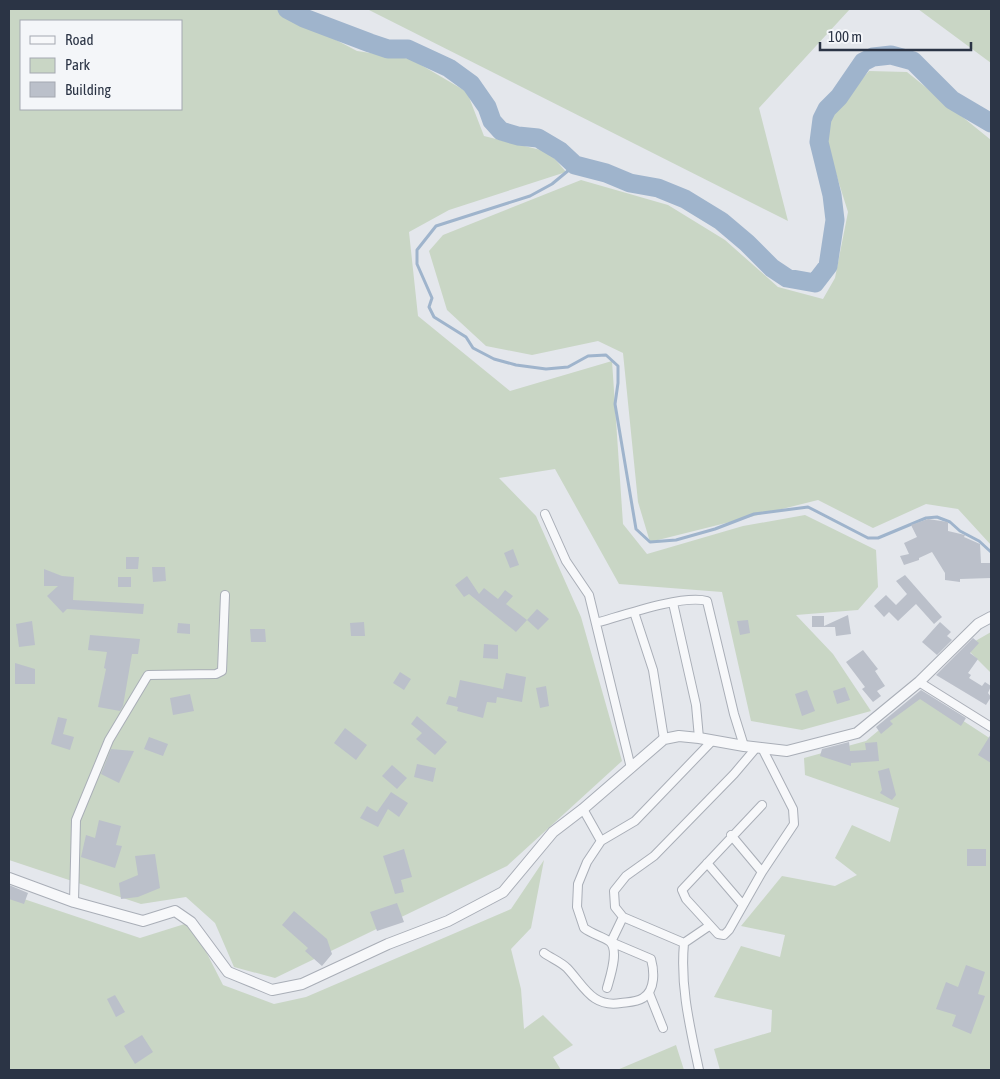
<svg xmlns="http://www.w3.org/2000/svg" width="1000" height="1079" font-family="'Asap Condensed',sans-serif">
	<rect width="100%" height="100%" fill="#e4e7ec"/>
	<!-- green -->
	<path fill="#c9d6c5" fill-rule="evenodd" d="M9,9H277L357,51L411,59L467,92L484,136L549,152L566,172L449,210L409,232L418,316L510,391L612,361L623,524L647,554L743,526L805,515L876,550L878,587L858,610L796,615L833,654L871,711L802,730L751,721L722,592L619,584L555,469L499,478L536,516L581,617L622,761L507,866L275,978L234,967L215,923L186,897L141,904L9,860ZM21,21H181V109H21Z
		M367,9H850L759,108L788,221Z
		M918,9H991V63Z
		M869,71L907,72L991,140V545L958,509L926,504L873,528L818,500L650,542L638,502L623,353L598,341L532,355L486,346L447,310L429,251L443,235L581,180L668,205L725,240L778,287L823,299L835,278L848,212L821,126Z
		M991,632V677L990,672L965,647Z
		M922,694L991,739V1070H720L714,1049L771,1032L772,1010L714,997L741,946L780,957L785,935L741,926L782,876L835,886L857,875L835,858L852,825L890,842L899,808L805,775L804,758L866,741Z
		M544,860L531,928L511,949L521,989L524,1029L543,1015L573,1045L553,1057L561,1070H9V894L140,938L191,922L223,985L274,1004L306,997L511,909Z
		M676,1045L684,1070H617Z"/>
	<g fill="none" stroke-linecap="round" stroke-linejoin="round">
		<!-- stream -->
		<path stroke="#9fb4cc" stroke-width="3" d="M575,165L552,184L530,196L436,226L417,250V264L432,298L429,307L434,317L466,337L473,348L494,359L516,365L546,369L568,367L588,356L606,355L618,366V383L615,404L636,529L650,542L676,540L715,529L754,514L808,507L868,538H878L926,518L937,517L950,522L960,531L979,541L991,552"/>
		<!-- river -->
		<path stroke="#9fb4cc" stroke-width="19" d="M287,9L304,18L370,43L388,49H408L449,68L471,84L487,107L492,121L501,131L518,136L538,138L560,151L575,165L606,173L630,183L658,188L685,199L721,221L747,243L772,268L787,278L815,283L828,266L835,220L832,195L819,142L822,119L827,109L839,97L863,62L873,57L891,55L913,61L952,100L991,123"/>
	</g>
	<!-- building -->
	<path fill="#bbc0ca" d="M928,519L948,522V531L965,535L964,537L980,544L981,563H991V578L960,579V582L945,580V573L932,552L919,558V560L904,565L900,556L909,554L904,543L917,537L911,525Z
		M513,549L519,565L510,568L504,553Z
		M126,557H139L138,569H126Z
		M152,567H165L166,581L153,582Z
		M44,569L62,576L74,577L73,600L144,604L143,614L67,609L63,613L47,596L58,586H44Z
		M905,575L942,617L934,624L916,604L898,621L889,612L884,617L874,606L886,595L896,605L907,594L896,581Z
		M467,576L479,594L484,588L498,599L505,590L513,596L506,604L527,620L516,632L469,594L464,597L455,585Z
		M118,577H131V587H118Z
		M537,609L549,619L538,630L527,620Z
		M848,615L851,634L836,636L835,627H812V616H824V626Z
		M748,620L750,633L740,635L737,621Z
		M32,621L35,645L19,647L16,624Z
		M364,622L365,636H351L350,623Z
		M940,622L951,632L947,636L952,640L937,655L922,642Z
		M178,623L190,624V634L177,633Z
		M250,629H265L266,642H251Z
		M90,635L140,639L138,654H132L123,706L120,711L98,707L106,669L104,668L107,652L88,650Z
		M973,638L979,643L970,653L978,659L968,673L971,675L969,678L982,686L985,682L991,686L988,693L991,697L986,705L936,675Z
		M484,644L498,645V659L483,658Z
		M863,650L878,669L875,671L885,686L877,691L881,696L873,702L862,689L865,687L846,662Z
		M15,663L35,669V684H15Z
		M400,672L411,679L404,690L393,683Z
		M506,673L526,677L522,702L497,697L496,703L487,702L483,718L457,711L458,707L446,704L449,696L456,698L460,680L503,689Z
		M546,686L549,706L540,708L536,688Z
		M845,687L850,700L837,704L833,691Z
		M807,690L815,711L802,716L795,694Z
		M921,690L966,718L961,726L920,699L890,721L893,724L881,734L876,727Z
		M190,694L194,711L173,715L170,698Z
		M417,716L447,742L435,755L416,739L422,733L411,724Z
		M58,717L67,719L63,734L74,737L70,750L51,744Z
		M345,728L367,745L356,760L334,743Z
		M991,734V763L978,755Z
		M149,737L168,744L163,756L144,749Z
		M849,742L850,751L866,750L865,743L877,742L879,761L851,763V766L820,756L822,749Z
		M111,749L134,751L119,783L101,774Z
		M417,764L436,768L433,782L414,777Z
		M392,765L407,778L397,789L382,776Z
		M889,768L896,795L892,800L880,793L882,790L878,771Z
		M391,792L408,803L399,817L388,809L378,827L360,818L367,806L377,812Z
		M99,820L121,826L116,845L122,846L115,868L81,857L86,835L95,838Z
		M404,849L412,877L401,880L404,892L395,894L383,856Z
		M967,849H986V866H967Z
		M155,854L160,888L138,897L121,899L119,883L138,875L135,856Z
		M9,885L28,893L24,904L9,899Z
		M397,903L404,922L377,931L370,912Z
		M294,911L327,939L332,954L322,966L305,951L308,948L282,925Z
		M966,965L985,972L978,994L985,996L971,1034L952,1026L956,1015L936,1009L946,982L958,987Z
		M115,995L125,1012L116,1017L107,999Z
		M142,1035L153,1052L135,1064L124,1046Z"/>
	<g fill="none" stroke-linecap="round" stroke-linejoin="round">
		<defs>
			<path id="minor" d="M545,514L566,561L589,595L631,768
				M673,603L696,705L699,738
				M634,612L653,670L664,739
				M596,623C621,616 683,594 707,601L734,714L744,746
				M919,682L991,727
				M762,805L682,890L686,899L718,934L724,935L729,930L762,872L794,824L793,809L762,748
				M583,809L601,841
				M731,835L762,872
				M707,863L743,905
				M74,902L76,820L109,740L148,675L216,674L222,671L225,595
				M684,943L709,926
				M544,953C551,958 561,962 567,968C584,986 592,1008 621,1003C629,1002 637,1002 643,998C656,990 654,970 651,959L611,942L623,917
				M607,988C610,977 620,949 609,941C601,936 592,934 584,928L577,907L578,884L587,862L601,841L635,821L712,741
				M649,993L663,1028
				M699,1070C690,1027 680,987 684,943L623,917L615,907L614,891L626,876L654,856L734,774L756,748"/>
			<path id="tertiary" d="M9,878L74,902L143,921L175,911L191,922L228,972L272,990L302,984L388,944L448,921L503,892L553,832L583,809L664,739L679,736L699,738L744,746L787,751L857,733L919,682L978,624L991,617"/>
		</defs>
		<!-- minor casing -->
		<use href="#minor" stroke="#a9aeb7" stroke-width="10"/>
		<!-- tertiary casing -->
		<use href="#tertiary" stroke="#a9aeb7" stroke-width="12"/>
		<!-- minor -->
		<use href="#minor" stroke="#f7f8fa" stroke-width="8"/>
		<!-- tertiary -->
		<use href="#tertiary" stroke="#f7f8fa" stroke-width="10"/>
	</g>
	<!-- border -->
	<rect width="1000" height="1079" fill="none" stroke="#2b3445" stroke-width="20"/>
	<!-- legend -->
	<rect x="20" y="20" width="162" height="90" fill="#f4f6f9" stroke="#a4a8b1"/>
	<rect x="30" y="36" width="25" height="8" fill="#f7f8fa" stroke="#a4a8b1"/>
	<text x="65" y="45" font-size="15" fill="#2b3445">Road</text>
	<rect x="30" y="58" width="25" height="15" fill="#c9d6c5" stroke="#a4a8b1"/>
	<text x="65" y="70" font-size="15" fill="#2b3445">Park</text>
	<rect x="30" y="82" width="25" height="15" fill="#bbc0ca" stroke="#a4a8b1"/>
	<text x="65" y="95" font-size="15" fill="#2b3445">Building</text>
	<!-- scale -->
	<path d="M820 42v8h151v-8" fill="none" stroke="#2b3445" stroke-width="2.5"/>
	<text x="828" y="42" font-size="15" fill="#2b3445" stroke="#f4f6f9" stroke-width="4" paint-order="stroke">100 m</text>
</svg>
